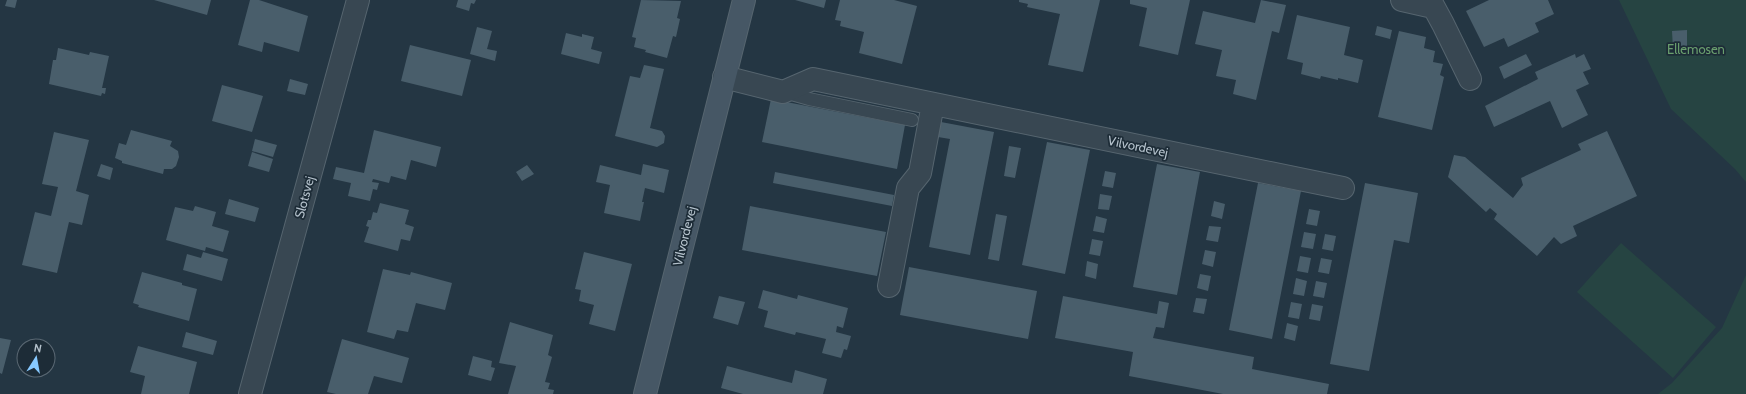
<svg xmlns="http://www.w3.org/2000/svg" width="1746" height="394" font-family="Cabin,sans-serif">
	<rect width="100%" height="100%" fill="#243643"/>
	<!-- green -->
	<path fill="#264442" d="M1619,0H1746V182L1735,169L1671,109Z
		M1621,243L1716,327L1673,378L1577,292Z
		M1746,275V394H1658L1672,383L1722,328Z"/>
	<!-- building -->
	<path fill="#495e6b" d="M7,0H17L15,8L5,6Z
		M154,0H211L207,15Z
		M250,0H259L308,16L299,52L264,42L262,52L238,45Z
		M458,0H476L474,4L471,3L469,11L456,7Z
		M641,0L681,1L677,18L680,19L676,37L673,36L667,58L645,52L646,50L634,47L636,38L632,37Z
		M795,0H826L824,8Z
		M840,0H894L917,6L902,64L859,53L864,32L840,26L841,21L835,20Z
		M1019,0H1100L1083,72L1048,65L1060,14L1027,7L1028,4L1019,2Z
		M1130,0H1190L1178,55L1139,46L1147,8L1130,4Z
		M1261,0L1286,5L1279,33L1272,31L1256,100L1233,94L1236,80L1216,76L1222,50L1195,44L1203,11L1255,23Z
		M1489,0H1548L1554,14L1535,23L1539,32L1508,47L1504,38L1484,47L1466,11Z
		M1297,15L1350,27L1344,55L1363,60L1358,83L1338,78V80L1321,76L1320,79L1301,74L1303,63L1287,59Z
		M1377,26L1392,30L1390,39L1375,35Z
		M477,27L492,31L487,49L497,51L495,61L470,54Z
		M1687,30V48L1673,49L1672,31Z
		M1399,31L1426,37L1424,48L1435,51L1433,62L1443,64L1440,75L1444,77L1432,130L1378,117Z
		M566,33L582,37V34L594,37L591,49L602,52L599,64L561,54Z
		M410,45L471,60L462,96L401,81Z
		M58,48L89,55L90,52L109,56L102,88H106L105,94L102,93L101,96L49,84L53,60H56Z
		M1526,54L1532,65L1504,79L1499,67Z
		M1575,54L1576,58L1584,54L1591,69L1583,72L1589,84L1576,90L1588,115L1562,128L1550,101L1494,127L1485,106L1538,79L1535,72Z
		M644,65L664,69L650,128L662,131L665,136L664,143L657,147L615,136L630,76L640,78Z
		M290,79L308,84L305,95L287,91Z
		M222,85L263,96L252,132L212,121Z
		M771,99L905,125L897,169L762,142Z
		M941,122L994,132L970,255L929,247L950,139L938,137Z
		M131,130L172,141L170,146L178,151L179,157L176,166L172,169H164L163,174L122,163V161L115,158L119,143L126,145Z
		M374,130L441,147L436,167L411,160L406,180L391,176L389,183L373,179L372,182L379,183L377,190L373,189L370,201L348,196L351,183L333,179L336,167L364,173Z
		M1607,131L1637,196L1573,226L1577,236L1561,244L1554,237L1537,256L1494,219L1497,214L1490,208L1486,212L1448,177L1454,155L1465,157L1513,198L1523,185L1521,178L1581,150L1578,144Z
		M54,132L89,140L76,191L89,195L82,225L69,222L57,273L22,265L35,212L51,216L58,187L42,184Z
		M255,139L277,145L273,157L252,151Z
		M1047,142L1090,150L1065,274L1022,265Z
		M1009,146L1021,148L1015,178L1004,176Z
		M252,152L273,159L269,172L248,166Z
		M101,164L113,168L110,180L97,176Z
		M643,164L669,170L664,193L645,188L642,202H644L640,221L604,213L610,185L596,182L600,165L641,175Z
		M1157,164L1200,172L1177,295L1133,287Z
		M527,165L534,174L522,181L516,172Z
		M1105,171L1116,173L1113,188L1102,186Z
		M775,172L894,195L892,206L773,183Z
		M1258,183L1301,191L1272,339L1229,330Z
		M1365,183L1418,193L1409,243L1394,240L1369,371L1330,364Z
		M1100,194L1112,196L1109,210L1098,209Z
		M229,199L259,208L255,222L225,214Z
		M1214,201L1225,204L1222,219L1211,216Z
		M380,203L409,210L405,224L414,227L410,241L401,239L398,251L364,242L369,227L366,226L368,220H371L373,212L377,213Z
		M195,206L216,212L212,226L229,231L223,252L206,247L205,251L166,240L175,207L193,211Z
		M750,206L886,232L877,276L742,250Z
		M1309,209L1320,211L1317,226L1306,224Z
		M996,214L1007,216L999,261L988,259Z
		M1096,216L1107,219L1104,233L1093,231Z
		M1209,226L1221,227L1218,242L1206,240Z
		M1304,232L1316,234L1313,249L1301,247Z
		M1325,234L1336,236L1333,251L1322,249Z
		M1092,239L1103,241L1100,256L1089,254Z
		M1205,250L1216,252L1213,267L1202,264Z
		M203,252L228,259L222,281L183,270L187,254L201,258Z
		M584,252L632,264L615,331L589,324L594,305L579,301L581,290L575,289Z
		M1300,256L1311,258L1308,273L1297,271Z
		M1321,258L1332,260L1329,274L1318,272Z
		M1087,261L1098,264L1096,279L1085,276Z
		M909,267L1037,291L1028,339L900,315Z
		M383,269L410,275L411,272L452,283L445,310L416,303L408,332L397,330L394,339L367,332Z
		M142,272L182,283V285L197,289L189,321L138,307L139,305L133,303Z
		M1200,274L1211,276L1208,291L1197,288Z
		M1296,278L1307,281L1304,296L1293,294Z
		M1316,281L1327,283L1324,298L1313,296Z
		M763,290L797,299L798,295L848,308L843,328L837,326L836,332L851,336L847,350L844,349L841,358L822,353L826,339L796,332L795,335L764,327L768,311L758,308Z
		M719,296L745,302L738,325L713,318Z
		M1063,296L1157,314L1159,301L1169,303L1164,328L1156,327L1153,338L1254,357L1252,369L1329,384L1327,394H1223L1129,376L1133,352L1055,338Z
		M1196,298L1207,299L1204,314L1193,312Z
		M1291,302L1302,304L1299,319L1288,317Z
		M1312,304L1323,306L1320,321L1309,319Z
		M510,322L553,335L548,355L552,357L545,382L550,383L548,389L554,390L553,394H508L516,366L499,363Z
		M1287,323L1298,326L1295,341L1284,338Z
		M186,332L217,341L213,355L182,347Z
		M0,338L11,340L2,374L0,373Z
		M342,339L409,358L402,383L374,376L368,394H336L327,392Z
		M138,346L197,362L189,394H141L145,376L130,372Z
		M473,356L492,361L491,367L495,368L491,381L468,375Z
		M727,366L792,383L795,370L827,379L823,394H743L721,388Z"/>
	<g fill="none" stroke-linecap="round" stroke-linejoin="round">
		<defs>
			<path id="lane" d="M784,92L809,99L912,120"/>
			<path id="street" d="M1402,0L1433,7
				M1430,0L1443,24L1470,79
				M724,77L783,92L813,79L1343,188
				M889,286L908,188L920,173L933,104
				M250,394L358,0"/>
			<path id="secondary" d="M645,394L744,0"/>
		</defs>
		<!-- lane casing -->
		<use href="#lane" stroke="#56656f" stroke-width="14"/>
		<!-- street casing -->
		<use href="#street" stroke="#56656f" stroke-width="24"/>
		<!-- secondary casing -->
		<use href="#secondary" stroke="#56656f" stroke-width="24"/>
		<!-- lane -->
		<use href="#lane" stroke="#384752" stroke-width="12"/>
		<!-- street -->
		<use href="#street" stroke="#384752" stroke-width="22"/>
		<!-- secondary -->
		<use href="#secondary" stroke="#465765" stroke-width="22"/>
	</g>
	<g text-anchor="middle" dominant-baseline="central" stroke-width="3.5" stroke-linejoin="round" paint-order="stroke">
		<!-- park labels -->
		<g font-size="13" fill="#6a9f6e" stroke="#1d2c37">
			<text x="1696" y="49">Ellemosen</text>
		</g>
		<!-- street labels -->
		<g font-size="13" fill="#b5c2cc" stroke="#1d2c37">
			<text transform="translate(1138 146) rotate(12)">Vilvordevej</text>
			<text transform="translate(304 197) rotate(-75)">Slotsvej</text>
			<text transform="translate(684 236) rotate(-76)">Vilvordevej</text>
		</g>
	</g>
	<!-- north arrow -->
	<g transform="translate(36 358) rotate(11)"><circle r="19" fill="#1d2c37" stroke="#5a6873"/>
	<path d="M0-3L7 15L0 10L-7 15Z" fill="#87c9ff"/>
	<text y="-6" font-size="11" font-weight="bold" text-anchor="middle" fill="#b5c2cc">N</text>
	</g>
</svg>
